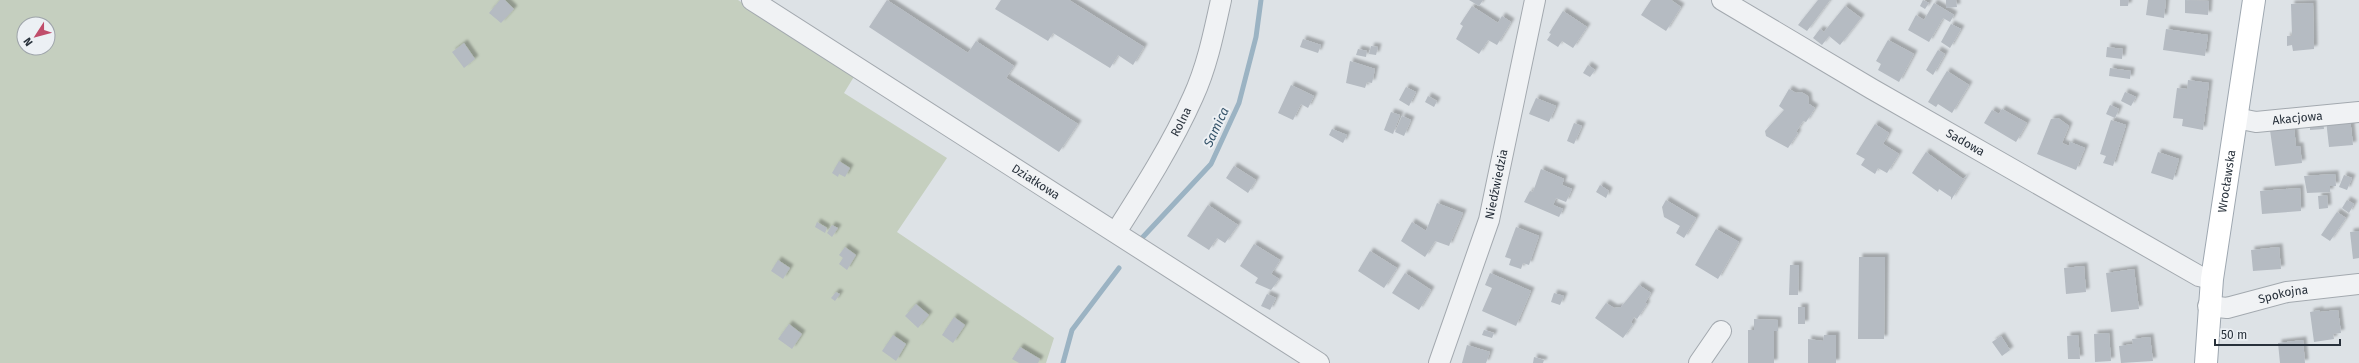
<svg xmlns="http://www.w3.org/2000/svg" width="2359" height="363" font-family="'Fira Sans',sans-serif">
	<defs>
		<filter id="shadow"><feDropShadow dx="3.5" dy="-3.5" stdDeviation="1" flood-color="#0004"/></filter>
	</defs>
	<rect width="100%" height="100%" fill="#dde2e6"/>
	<!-- green -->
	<path fill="#c5cfbf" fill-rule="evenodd" d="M0,0H738L855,75L844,93L947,158L897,232L1054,338L1046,363H0ZM24,24H48V48H24Z"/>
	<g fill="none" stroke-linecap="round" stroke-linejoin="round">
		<!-- stream -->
		<path stroke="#9bb3c3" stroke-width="5" d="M1142,238L1211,164L1239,103L1256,37L1261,0
			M1063,363L1072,330L1119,268"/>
	</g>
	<!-- building -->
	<path fill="#b5bbc2" filter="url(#shadow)" d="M500,0H505L514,9L501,23L489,13Z
		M887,0L968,53L976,41L1014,66L1006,78L1078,124L1059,152L869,27Z
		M1001,0H1069L1144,47L1133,65L1118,55L1110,68L1053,33L1048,41L995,9Z
		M1469,0H1483L1479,6Z
		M1651,0H1671L1681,7L1666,31L1641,15Z
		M1818,0H1830L1807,31L1798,25Z
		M1923,0L1929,3L1925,9L1920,6Z
		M1946,0H1956L1957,7L1946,8Z
		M2120,0H2129L2128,6H2120Z
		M2148,0H2166L2164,18L2146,15Z
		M2185,0L2209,1L2208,15L2185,13Z
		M1934,3L1954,15L1950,22L1943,18L1929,42L1908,30L1916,15L1924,20Z
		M2313,3L2314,49L2293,51L2292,45L2287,46V36H2292L2291,4Z
		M1472,6L1498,23L1502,16L1511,22L1497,45L1488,40L1479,54L1456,39L1463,26L1460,24Z
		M1845,6L1861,18L1840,45L1829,36L1822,45L1813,38L1820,29L1824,32Z
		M1563,11L1587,27L1573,48L1562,41L1558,47L1547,40L1551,34L1549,33Z
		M1951,24L1961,29L1950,48L1941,42Z
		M2166,29L2208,35L2205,56L2163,50Z
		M1303,39L1321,45L1318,53L1300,47Z
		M1888,40L1914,54L1899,82L1878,70L1881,64L1876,61Z
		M464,43L475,59L464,68L452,52Z
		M1371,46L1378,47L1376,55L1369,54Z
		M2107,47L2123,49L2122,59L2106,57Z
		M1358,49L1367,51L1366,57L1356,55Z
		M1938,50L1945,54L1933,75L1926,70Z
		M1350,61L1375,69L1372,83L1367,82L1365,88L1346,83Z
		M1588,65L1595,70L1590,77L1583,73Z
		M2110,68L2131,71L2130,79L2109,76Z
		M1947,71L1969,85L1952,113L1938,104L1936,107L1928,102Z
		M2188,80L2209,83L2203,130L2182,126L2183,119L2173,118L2177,88L2187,89Z
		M1291,85L1314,96L1308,108L1301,104L1293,120L1278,113Z
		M1406,87L1416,92L1409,106L1399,100Z
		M1789,89L1796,93L1801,92L1808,96L1809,104L1815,108L1806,122L1803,121L1796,132L1798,133L1788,148L1766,136L1765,131L1784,110L1779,106Z
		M2125,92L2136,97L2131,106L2121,101Z
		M1428,96L1437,101L1434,107L1425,102Z
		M1536,98L1556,106L1549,122L1529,114Z
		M2110,105L2119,109L2115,118L2106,114Z
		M2002,109L2027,123L2016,142L1984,123L1992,110L1999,114Z
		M1391,112L1400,115L1393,134L1384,130Z
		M1402,116L1411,120L1404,136L1395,132Z
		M2058,118L2069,126L2062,143L2069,146L2070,142L2085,148L2076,170L2037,154L2051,119Z
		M2350,118L2353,145L2329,147L2326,120Z
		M2111,120L2126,125L2113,166L2103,163L2106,156L2100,154Z
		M2323,120L2324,129L2310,130V121Z
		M1574,123L1582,126L1574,144L1567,141Z
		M1875,124L1889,133L1883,144L1899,154L1887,173L1878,168L1875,174L1861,165L1865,159L1856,154Z
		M2294,128L2296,146H2300L2302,163L2275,166L2270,130Z
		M1332,129L1347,135L1343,143L1329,135Z
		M1926,152L1963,179L1967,175L1951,200V197L1939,189L1938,192L1912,173Z
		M2158,152L2179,159L2173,180L2151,173Z
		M839,161L850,168L845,177L839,174L838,177L832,173Z
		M1234,166L1256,180L1248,193L1226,178Z
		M1541,169L1564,179L1562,185L1572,189L1566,202L1556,198L1553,205L1563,209L1559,217L1524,202L1530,191L1533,192Z
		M2335,174L2336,186H2330V192L2307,193L2304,176Z
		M2344,175L2352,178L2347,190L2339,187Z
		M1600,185L1609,191L1606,198L1596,192Z
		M2300,188L2301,211L2262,214L2260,191Z
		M2327,195L2328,208L2319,209L2318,196Z
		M1666,200L1696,218L1684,238L1676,233L1680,226L1664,217L1662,207Z
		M2347,200L2354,204L2349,213L2342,208Z
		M1437,203L1463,213L1449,246L1435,241L1425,257L1401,241L1412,222L1426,231Z
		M1208,205L1238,225L1225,243L1217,238L1209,250L1187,236Z
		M2337,212L2346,218L2330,241L2321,235Z
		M817,222L827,228L825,233L815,227Z
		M832,225L838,228L832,237L827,233Z
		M1516,227L1539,236L1529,265L1523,263L1521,269L1509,265L1511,259L1505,257Z
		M1716,229L1739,242L1718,279L1695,265Z
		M2359,231V258L2353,259L2350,232Z
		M1254,244L1280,260L1271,274L1279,279L1271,290L1255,283L1258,278L1240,266Z
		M845,247L856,255L847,270L839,264L843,258L839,255Z
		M2279,247L2281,269L2253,271L2251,250Z
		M1370,251L1397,268L1384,288L1358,271Z
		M1859,257H1885L1884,339H1858Z
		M778,260L790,268L783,279L771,271Z
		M1790,265H1799L1798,295H1789Z
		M2084,266L2086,292L2066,294L2064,268Z
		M2134,269L2139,309L2111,312L2106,273Z
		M1405,273L1431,290L1419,310L1392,293Z
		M1490,273L1531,291L1516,326L1482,311L1492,288L1485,285Z
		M1639,285L1651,293L1645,303L1647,304L1637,319L1634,317L1631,322L1633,324L1623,338L1595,318L1606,303L1614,308L1621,307Z
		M836,292L840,294L835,301L831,298Z
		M1554,293L1564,296L1560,305L1551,302Z
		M1267,294L1276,298L1270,310L1261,306Z
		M916,304L929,315L918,328L905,316Z
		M1798,307H1805V324H1798Z
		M2320,310V312L2338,310L2341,333L2333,334L2334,339L2314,342L2310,312Z
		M954,317L965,325L953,343L942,335Z
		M1754,319L1778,320V331H1774V363H1748V330H1754Z
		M789,324L802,334L792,349L778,339Z
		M1484,330L1494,333L1492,338L1482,335Z
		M2109,333L2111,361L2095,362L2094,334Z
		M893,335L906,344L896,361L882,351Z
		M1824,335H1836V363H1808V339L1823,341Z
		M2078,335L2080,359H2068L2067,336Z
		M2001,336L2010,350L2002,356L1992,342Z
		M2150,337L2153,361L2121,363L2119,346L2133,344L2132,339Z
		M2303,340L2305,363H2280L2278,343Z
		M1467,345L1490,352L1486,363H1462Z
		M1020,347L1040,359L1038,363H1019L1012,359Z
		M1534,357L1544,360L1543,363H1533Z"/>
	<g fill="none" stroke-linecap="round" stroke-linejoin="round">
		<defs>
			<g id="minor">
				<path id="s1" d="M752,0L1319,363"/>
				<path id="s2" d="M1722,0L1872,89L2199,276L2212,279"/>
				<path id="s3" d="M2236,118L2256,122L2359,112"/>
				<path id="s4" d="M1116,232C1144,188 1172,144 1193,97C1207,67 1214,32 1221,0"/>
				<path id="s5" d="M2208,306L2227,308L2287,292L2359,284"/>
				<path id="s6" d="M1439,363L1489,220L1535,0"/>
				<path d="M1699,363L1721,331"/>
			</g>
			<g id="major">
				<path id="s7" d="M2206,363L2212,279L2254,0"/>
			</g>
		</defs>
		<!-- minor casing -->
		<use href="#minor" stroke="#a3a9af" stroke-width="22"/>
		<!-- major casing -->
		<use href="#major" stroke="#9ea7b0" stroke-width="24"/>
		<!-- minor -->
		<use href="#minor" stroke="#f0f2f4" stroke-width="20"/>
		<!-- major -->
		<use href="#major" stroke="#fff" stroke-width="22"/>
	</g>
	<g text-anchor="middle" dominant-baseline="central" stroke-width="4" stroke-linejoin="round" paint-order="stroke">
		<!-- street labels -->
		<g font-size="12" fill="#28313b" stroke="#ecf0f4">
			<text stroke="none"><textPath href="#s3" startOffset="62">Akacjowa</textPath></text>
			<text stroke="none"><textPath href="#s4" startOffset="128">Rolna</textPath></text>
			<text stroke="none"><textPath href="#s2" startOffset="282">Sadowa</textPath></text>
			<text stroke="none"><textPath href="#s1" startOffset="337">Działkowa</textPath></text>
			<text stroke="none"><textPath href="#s7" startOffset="183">Wrocławska</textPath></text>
			<text stroke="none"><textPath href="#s6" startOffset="188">Niedźwiedzia</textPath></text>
			<text stroke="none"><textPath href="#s5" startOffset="77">Spokojna</textPath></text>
		</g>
		<!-- water labels -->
		<g font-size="13" font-style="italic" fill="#36546a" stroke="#ecf0f4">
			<text transform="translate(1216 127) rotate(-65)">Samica</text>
		</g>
	</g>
	<!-- north arrow -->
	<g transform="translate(36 36) rotate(234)"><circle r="19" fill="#ecf0f4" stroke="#9ea4aa"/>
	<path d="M0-3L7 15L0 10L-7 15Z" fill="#c04d6b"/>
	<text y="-6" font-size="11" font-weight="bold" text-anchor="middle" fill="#28313b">N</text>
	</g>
	<!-- scale -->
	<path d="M2215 339v6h125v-6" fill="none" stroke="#28313b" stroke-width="2"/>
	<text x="2221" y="339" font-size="12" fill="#28313b" stroke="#ecf0f4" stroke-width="3" paint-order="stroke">50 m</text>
</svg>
